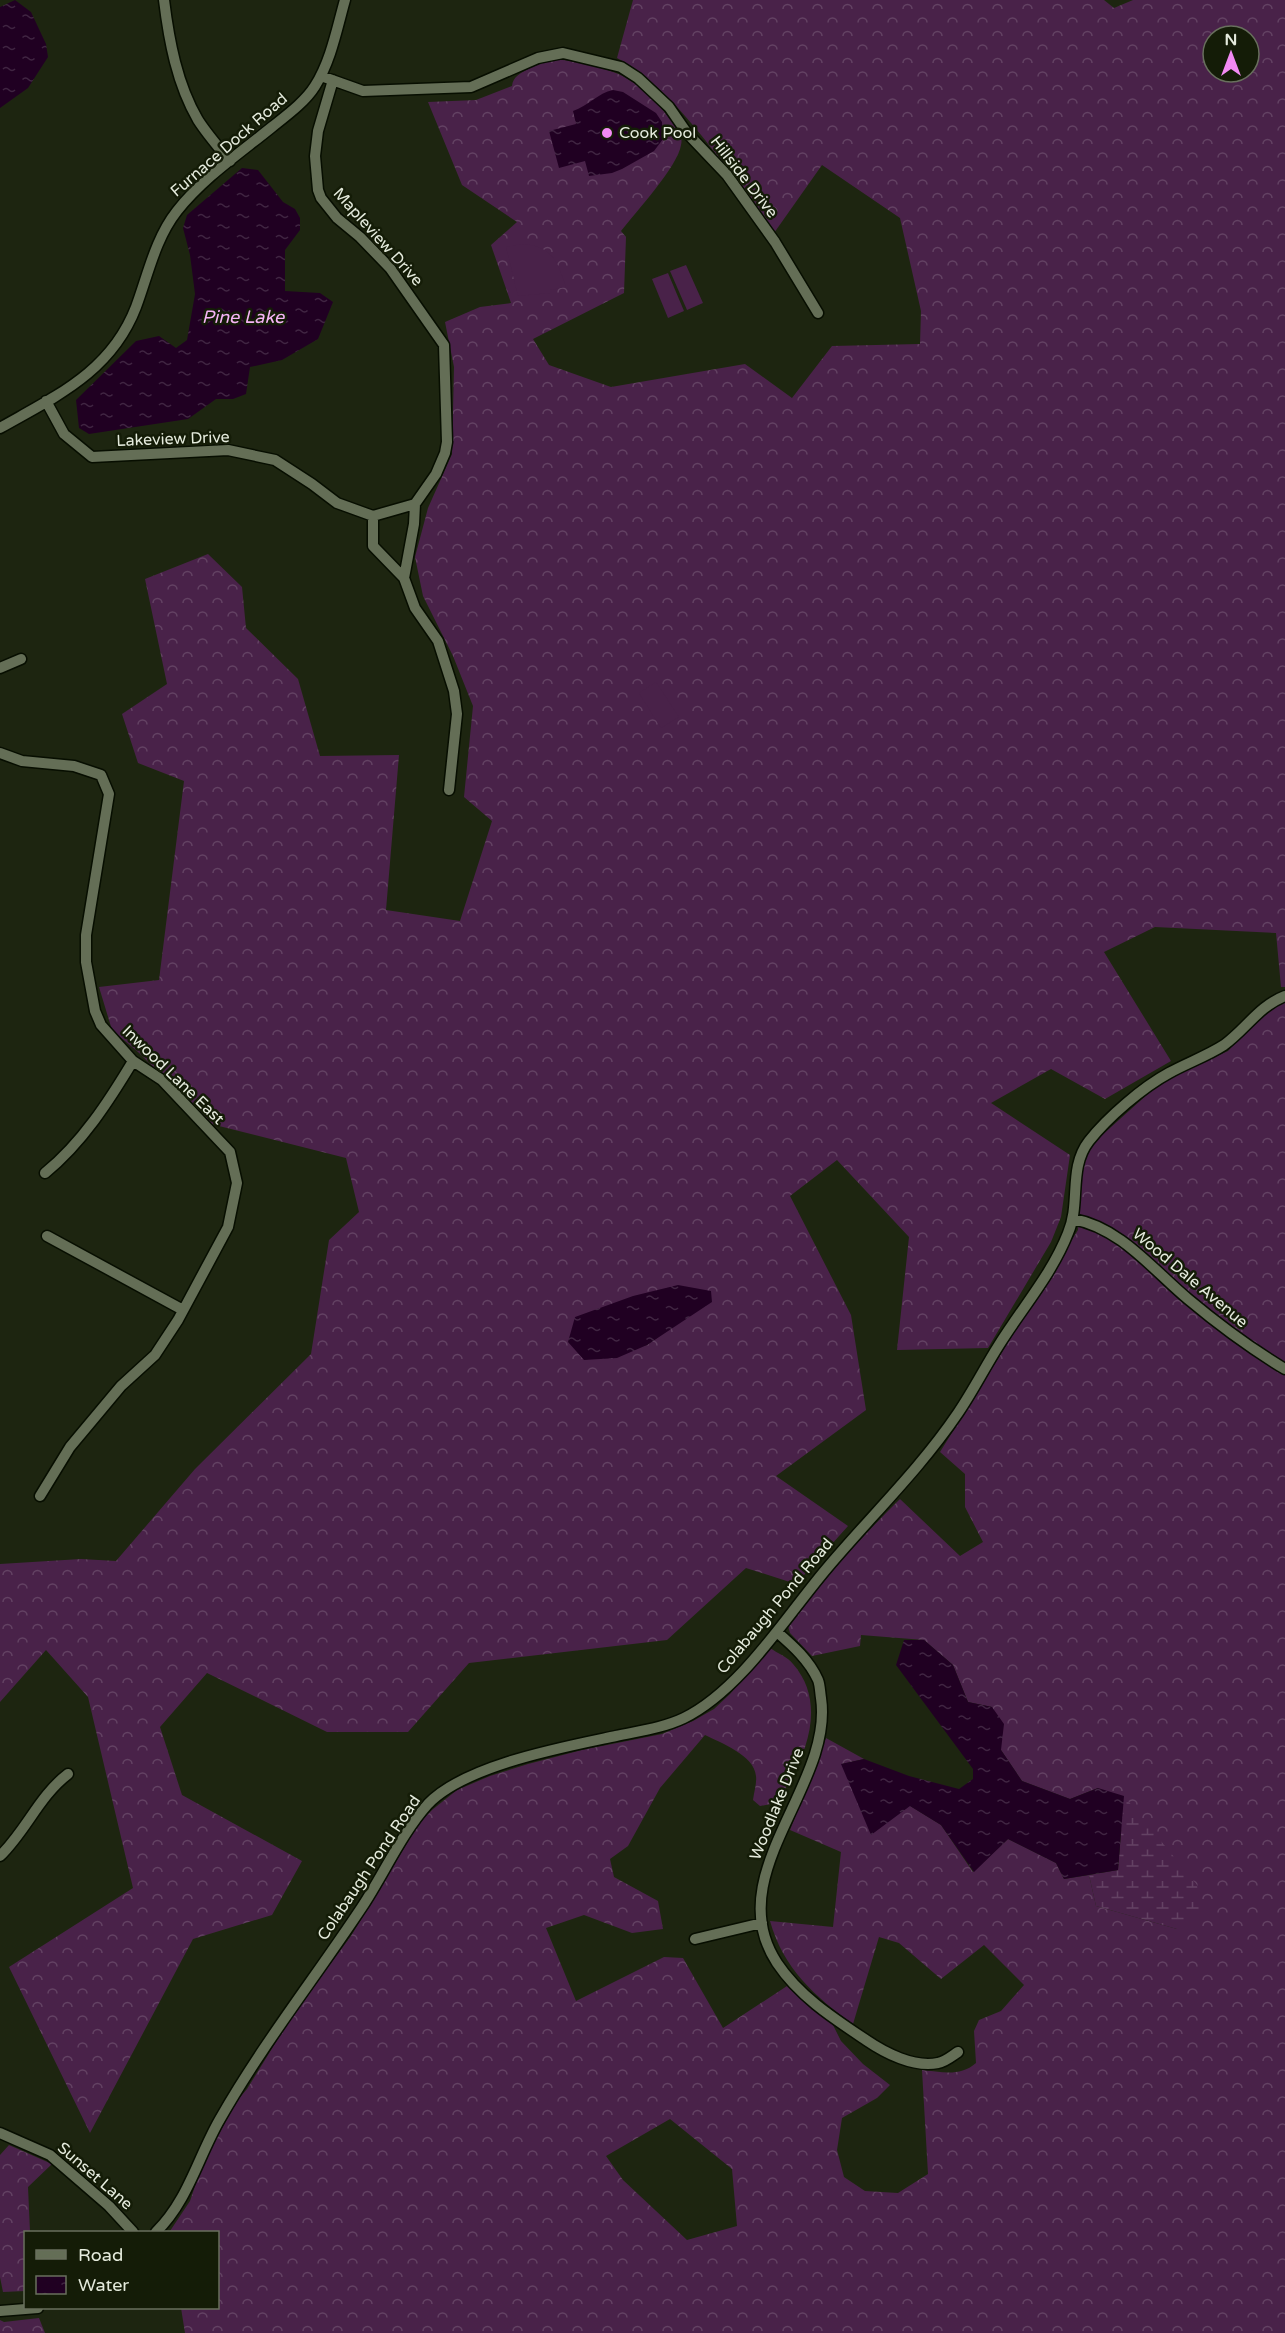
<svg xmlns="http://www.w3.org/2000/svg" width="1285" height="2333" font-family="'Varela Round',sans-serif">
	<defs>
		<pattern id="forest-crowns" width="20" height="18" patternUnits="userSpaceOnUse" patternTransform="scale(1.5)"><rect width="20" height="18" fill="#492249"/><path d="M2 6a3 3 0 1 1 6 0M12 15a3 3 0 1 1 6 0" fill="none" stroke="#634263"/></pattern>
		<pattern id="wetland-marsh" width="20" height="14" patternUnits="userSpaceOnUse" patternTransform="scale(1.5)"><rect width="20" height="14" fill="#492249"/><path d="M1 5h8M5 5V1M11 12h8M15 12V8" fill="none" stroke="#634263"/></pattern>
		<pattern id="water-ripples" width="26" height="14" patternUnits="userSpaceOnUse" patternTransform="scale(1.5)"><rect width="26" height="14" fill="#200022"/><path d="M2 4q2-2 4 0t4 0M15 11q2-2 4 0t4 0" fill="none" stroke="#402542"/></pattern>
	</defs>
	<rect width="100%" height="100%" fill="#1d2510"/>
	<!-- forest -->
	<path fill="url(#forest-crowns)" fill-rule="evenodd" d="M633,0H1104L1114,8L1133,0H1285V987H1281L1276,933L1155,927L1104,952L1171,1061L1105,1099L1051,1069L991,1103L1070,1155L1061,1217L1051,1242L988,1348L897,1350L909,1237L837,1160L790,1196L851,1315L866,1410L776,1476L848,1526L796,1584L746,1568L667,1640L469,1663L408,1732H327L207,1673L160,1727L182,1795L302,1861L272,1915L193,1939L90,2133L9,1967L133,1888L88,1697L46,1650L0,1702V1564L81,1559L116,1561L195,1469L311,1354L329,1240L359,1212L346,1158L211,1124L138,1052L112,1030L99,987L159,980L184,781L138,763L122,714L167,684L145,579L208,554L242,587L246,628L298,679L320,756L399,755L386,910L460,921L492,821L464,797L473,706L453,656L423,596L415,557L428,508L452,454L454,367L445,322L480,307L511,303L491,245L517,222L462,185L428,102L476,100L512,86C513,76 521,73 530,68C553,57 562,59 587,64C625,73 641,84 666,114C673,123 684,132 681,145C678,166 636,212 621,231L626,237L624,293L533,339L549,365L611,387L745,364L792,398L832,346L920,344L921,311L900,218L822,165L774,233C734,180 676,88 617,58ZM1213,36H1249V72H1213ZM668,1330L647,1345L584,1360Z
		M1285,1002V2333H185L181,2308H218V2232L170,2231L190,2201L201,2168L236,2102L247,2089L292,2016L351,1936L420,1822L432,1810L457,1790L490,1776L528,1764L582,1750L662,1734L693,1721L714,1709L730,1694L770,1648C777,1653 788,1657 793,1664C830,1706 803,1764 776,1803L760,1806L753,1800C754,1792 757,1783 756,1776C754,1755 721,1743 705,1735L660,1788L628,1846L610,1859L614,1877L658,1901L663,1929L632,1933L584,1915L546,1928L576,2001L664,1957L683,1958L723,2028L787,1986L806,2004L832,2023L841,2041L863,2064L890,2085L877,2098L842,2118L837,2150L844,2177L865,2191L898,2193L928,2174L922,2070C942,2072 960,2077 976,2063L974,2031L979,2020L1001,2011L1024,1985L984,1945L941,1979L899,1943L879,1937L853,2024C815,1997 783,1968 770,1921L833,1927L841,1852L790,1830L826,1738L864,1759L842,1764L941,1825L973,1872L1008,1839L1056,1863L1064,1879L1089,1875L1096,1906L1177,1929L1098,1788L1070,1799L1022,1781L1001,1750L992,1707L968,1702L953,1665L924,1640L861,1635L860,1646L812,1656L790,1633L788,1626C823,1581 859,1539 900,1499L960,1556L983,1542L965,1507V1474L940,1452L1078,1230L1082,1165L1088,1151L1100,1137L1150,1092L1173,1076L1228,1051L1263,1014ZM670,2119L732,2169L737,2226L687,2240L623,2180L606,2156Z
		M9,2145L52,2164L28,2187L30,2232H26L25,2291L3,2292L0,2277V2155Z
		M39,2318L45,2333H0V2320L4,2322Z"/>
	<!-- wetland -->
	<path fill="url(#wetland-marsh)" d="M1124,1796L1197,1885L1200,1918L1177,1929L1096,1906L1089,1875L1118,1870Z"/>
	<!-- garden -->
	<path fill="#492249" d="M521,244C552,246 557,260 566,287L550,290V293L518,296L506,247Z
		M686,265L703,303L687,310L670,271Z
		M668,273L684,311L668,318L652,279Z
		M656,682L679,717L661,728L639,693Z"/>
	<!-- water -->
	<path fill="url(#water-ripples)" d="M15,0L31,12L46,44L48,57L28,88L0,108V7Z
		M613,90L623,92L656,113L662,122L663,139L654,151L622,169L612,173L589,176L585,161L559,168L549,131L576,124L573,111C588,106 598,93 613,90Z
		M242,168L258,170L283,202L295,209L300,218V230L285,250V291L320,293L333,302L318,339L282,360L250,367L246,394L233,399H216L188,419L89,434L79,428L76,400L136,341L159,336L176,348L187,340L195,294L190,255L183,228L187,215Z
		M678,1285L711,1291L712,1302L647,1345L617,1358L584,1360L568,1342L575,1317L633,1296Z
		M904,1640H924L953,1665L968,1702L992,1707L1004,1724L1001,1750L1022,1781L1070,1799L1098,1788L1124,1796L1118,1870L1064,1879L1056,1863L1008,1839L974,1872L941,1825L910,1806L871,1835L841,1764L864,1759L909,1776L959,1789L973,1779V1769L896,1665Z"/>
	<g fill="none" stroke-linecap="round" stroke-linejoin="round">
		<defs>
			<path id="minor" d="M164,0C169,41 177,84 198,120C207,134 219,148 230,161
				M321,76L363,91L471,87L538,58L563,53L621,67L638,78L669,107L687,133L727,175L775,242L818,313
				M333,80L318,131L315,156L318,190L321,198L337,218L360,237L390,268L444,345L447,442L445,453L436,474L415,504L414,524L404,578
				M46,401L64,434L92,457L228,450L275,460L312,484L337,503L373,516V546L404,578L415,608L438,641L454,691L457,714L449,790
				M0,428C56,396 111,372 136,307C148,275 155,239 177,211C203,178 240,153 272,127C287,115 305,102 315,86C331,61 337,28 345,0
				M373,516L415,504
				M0,668L21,659
				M0,753L22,761L74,766L101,775L109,794L86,935V962L95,1011L101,1025L133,1061L162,1080L230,1152L237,1183L228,1227L178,1320L155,1355L121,1386L70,1447L40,1496
				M45,1173C82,1143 109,1101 133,1061
				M1073,1219C1121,1228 1152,1269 1188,1299C1219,1325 1250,1348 1285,1369
				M47,1236L183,1310
				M777,1632C793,1646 809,1660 818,1680C820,1685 820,1692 821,1698C834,1786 719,1875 777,1963C799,1996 833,2018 866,2040C885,2053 914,2068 938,2063C945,2062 952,2056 958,2052
				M0,1856C26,1831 39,1796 68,1774
				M695,1939L762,1923
				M0,2133L50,2155L109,2206L133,2232
				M156,2232C188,2201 198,2157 220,2119C262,2045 315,1978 362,1907C384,1874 401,1834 428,1804C465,1765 564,1747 616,1736C639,1731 663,1728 684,1718C741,1690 787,1615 828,1567C872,1515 920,1469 958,1413C973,1391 985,1367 999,1345C1022,1308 1052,1274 1068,1233C1081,1203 1068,1168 1089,1141C1108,1117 1143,1087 1169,1073C1187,1063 1207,1056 1224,1045C1246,1029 1259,1006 1285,996
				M0,2311L38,2308"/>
		</defs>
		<!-- minor casing -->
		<use href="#minor" stroke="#070e00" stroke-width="13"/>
		<!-- minor -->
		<use href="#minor" stroke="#646e56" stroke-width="10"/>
	</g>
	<!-- markers -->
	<circle fill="#f28af3" stroke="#141c07" stroke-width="2" cx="607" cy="133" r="6"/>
	<g text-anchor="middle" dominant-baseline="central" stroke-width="5" stroke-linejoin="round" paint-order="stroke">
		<!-- poi labels -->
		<g font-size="16" fill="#e5ebdd" stroke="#141c07" text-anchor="start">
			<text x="619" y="133">Cook Pool</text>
		</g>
		<!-- street labels -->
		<g font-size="16" fill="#e5ebdd" stroke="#141c07">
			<text transform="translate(229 145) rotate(-41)">Furnace Dock Road</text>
			<text transform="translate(744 177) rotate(52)">Hillside Drive</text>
			<text transform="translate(378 237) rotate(48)">Mapleview Drive</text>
			<text transform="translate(173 439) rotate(-2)">Lakeview Drive</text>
			<text transform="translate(173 1075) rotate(44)">Inwood Lane East</text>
			<text transform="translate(1190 1278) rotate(40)">Wood Dale Avenue</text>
			<text transform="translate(775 1606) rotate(-50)">Colabaugh Pond Road</text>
			<text transform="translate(777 1804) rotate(-68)">Woodlake Drive</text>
			<text transform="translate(369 1868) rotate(-56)">Colabaugh Pond Road</text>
			<text transform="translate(95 2176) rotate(41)">Sunset Lane</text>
		</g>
		<!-- water labels -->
		<g font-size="18" font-style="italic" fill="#f6b4f6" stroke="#141c07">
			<text x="243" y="317">Pine Lake</text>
		</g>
	</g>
	<!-- legend -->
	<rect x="24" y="2231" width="195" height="78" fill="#141c07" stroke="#686f5d" stroke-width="1.5"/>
	<rect x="36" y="2250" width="30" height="9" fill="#646e56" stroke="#686f5d" stroke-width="1.5"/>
	<text x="78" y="2261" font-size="18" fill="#e5ebdd">Road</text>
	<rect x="36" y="2276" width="30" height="18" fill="url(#water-ripples)" stroke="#686f5d" stroke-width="1.5"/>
	<text x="78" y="2291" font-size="18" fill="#e5ebdd">Water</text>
	<!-- north arrow -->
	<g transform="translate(1231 54)"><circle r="28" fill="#141c07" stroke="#686f5d" stroke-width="1.5"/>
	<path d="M0-4.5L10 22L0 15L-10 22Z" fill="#f28af3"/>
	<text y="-9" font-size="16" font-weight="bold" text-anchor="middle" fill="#e5ebdd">N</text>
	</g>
</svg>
